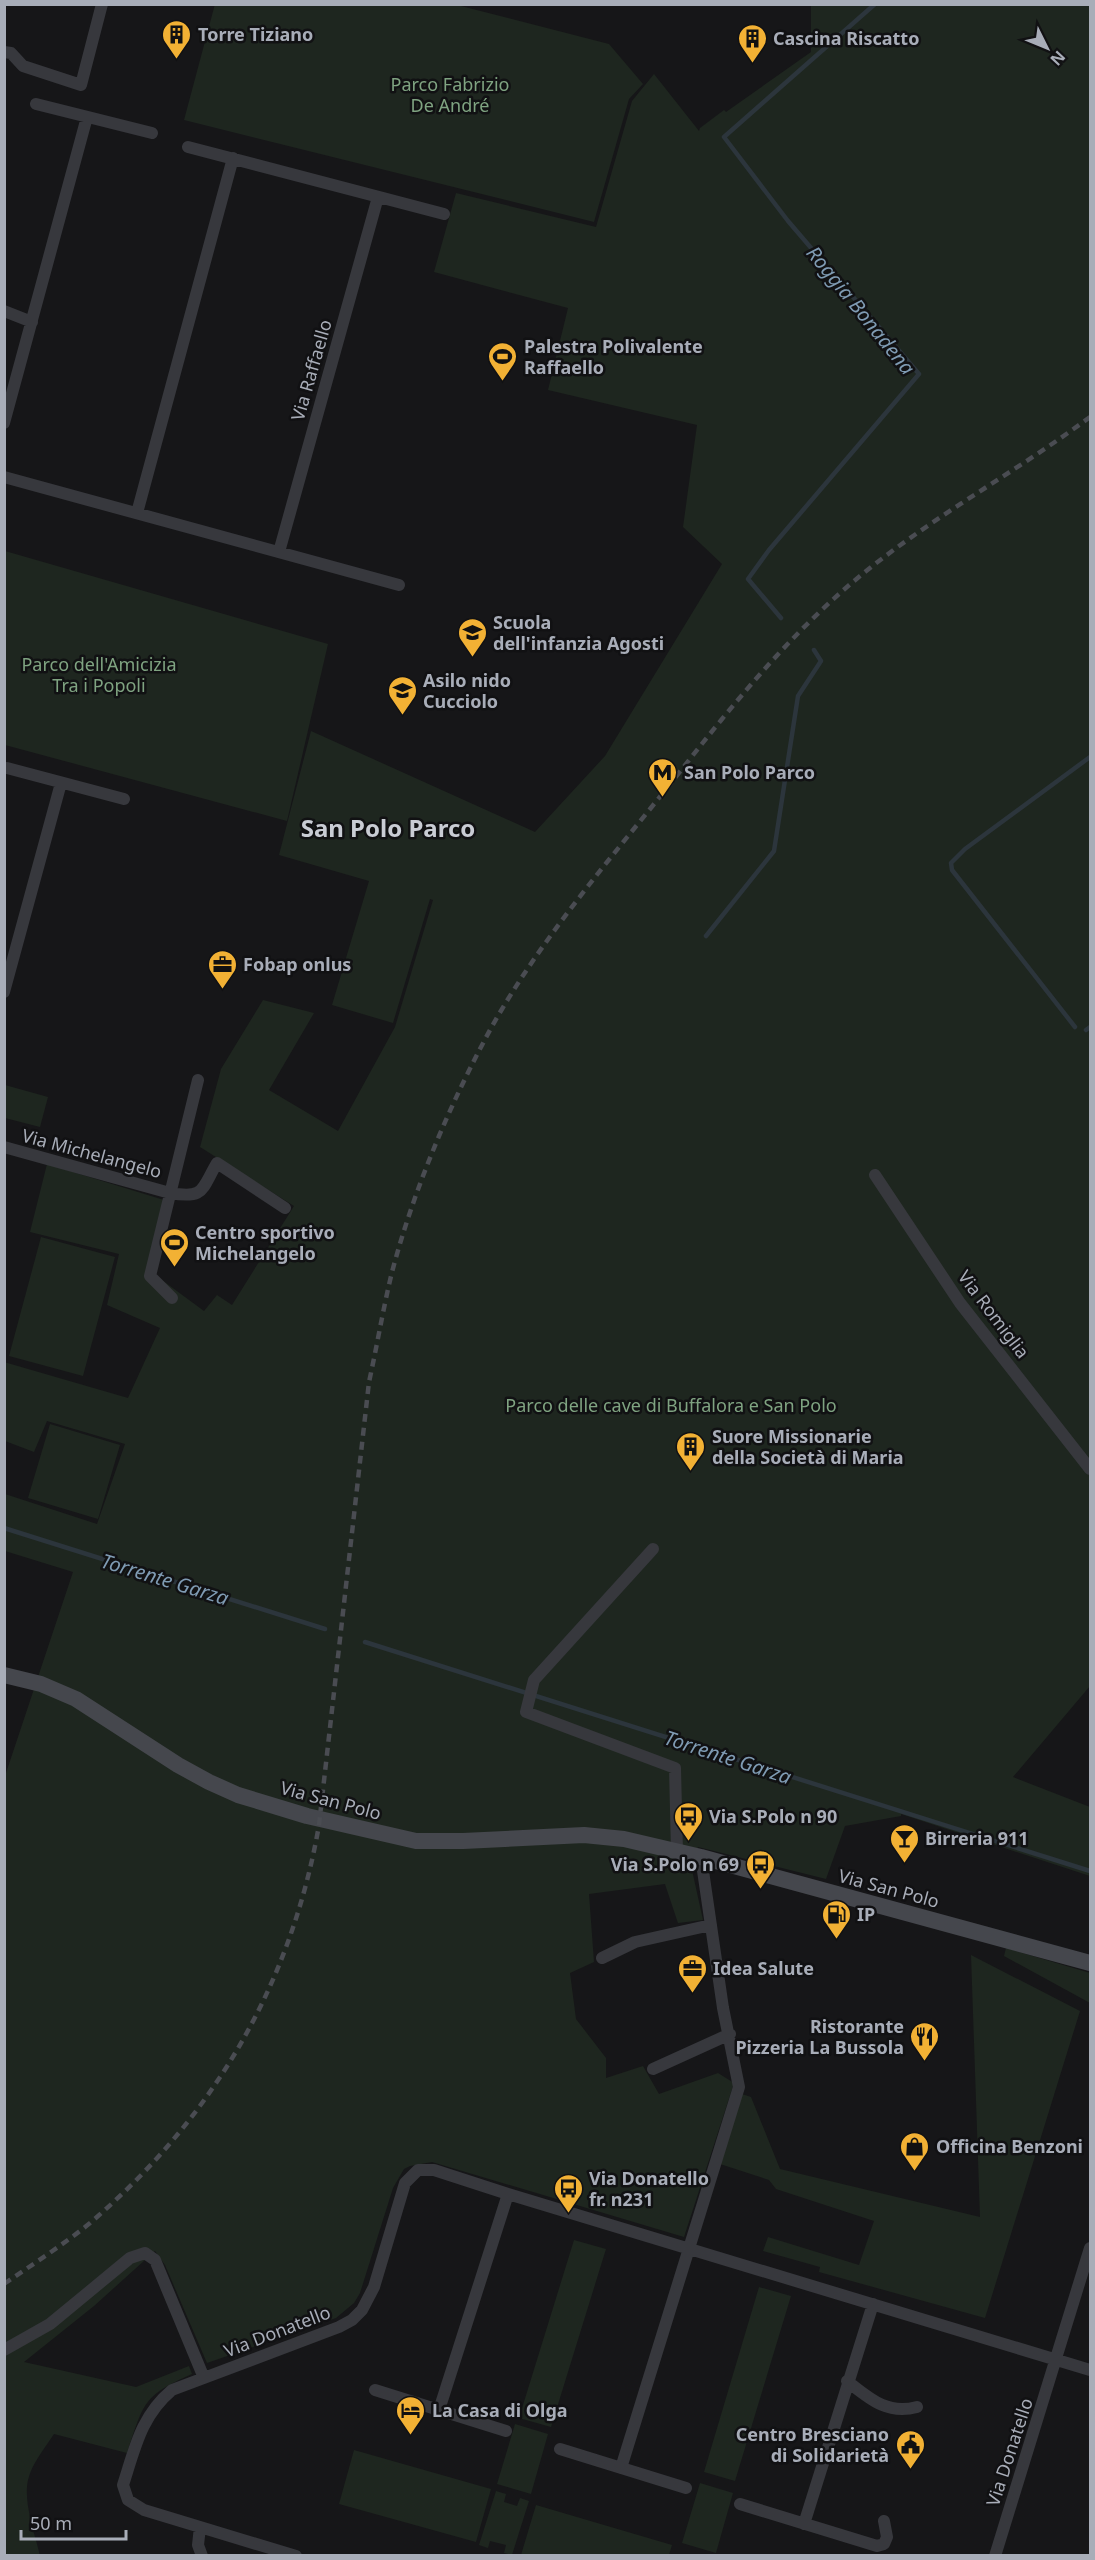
<svg xmlns="http://www.w3.org/2000/svg" width="1095" height="2560" font-family="'Noto Sans',sans-serif">
	<rect width="100%" height="100%" fill="#161618"/>
	<!-- green -->
	<path fill="#1e261f" d="M215,4L457,5L609,44L643,84L629,99L594,222L184,120Z
		M811,5H1090V1686L1013,1777L1090,1807V1876L901,1814V1816L845,1826L826,1879L698,1847L692,1870L703,1920L678,1923L665,1884L589,1894L594,1962L570,1973L576,2019L606,2058V2078L643,2066L659,2094L718,2073L734,2083L684,2237L432,2162L410,2166L404,2169L393,2188L360,2293L354,2303L336,2318L207,2363L165,2265L155,2251L94,2306L24,2362L136,2387L189,2366L192,2374C142,2396 144,2403 127,2453L54,2434C45,2448 32,2463 28,2480C23,2502 35,2534 40,2556L4,2555V1779L73,1572L5,1551V1494L97,1524L125,1444L47,1421L34,1452L5,1441L4,1362L128,1398L160,1328L107,1305L119,1254L30,1232L47,1164L164,1200L147,1269L204,1311L217,1295L232,1305L294,1206L200,1147L221,1069L263,1000L314,1013L269,1090L338,1131L395,1027L433,900L430,899L393,1023L332,1005L369,881L279,855L311,731L535,832L605,756L722,564L683,527L697,425L548,390L568,308L434,272L456,193L596,227L632,101L654,74L699,131L700,128L724,110L726,112L811,52Z
		M5,551L328,644L287,821L5,745Z
		M5,1085L48,1097L40,1127L5,1118Z
		M41,1237L115,1257L83,1376L9,1356Z
		M50,1424L120,1445L98,1519L28,1498Z
		M1006,1948L1090,1973V2003L1004,1956Z
		M971,1955L1080,2011L985,2318L819,2272L820,2267L763,2251L768,2237L859,2265L874,2221L776,2189L769,2180L720,2164L742,2094L751,2097L780,2169L980,2217Z
		M574,2240L606,2249L551,2427L519,2418Z
		M759,2287L791,2296L735,2481L704,2472Z
		M515,2424L548,2434L531,2494L497,2484Z
		M354,2450L491,2489L476,2542L339,2504Z
		M700,2483L733,2493L716,2553L682,2543Z
		M496,2491L506,2494L504,2502L517,2506L520,2498L529,2501L512,2555L504,2553L506,2545L490,2541L488,2548L479,2545Z
		M536,2505L672,2545L669,2555H521Z"/>
	<g fill="none" stroke-linecap="round" stroke-linejoin="round">
		<!-- stream -->
		<path stroke="#2c353c" stroke-width="4.5" d="M781,618L748,579L769,550L919,374L788,221L724,137L875,4
			M706,936L774,851L798,696L821,661L814,650
			M1075,1027L952,870L951,863L965,849L1090,757
			M1086,1030L1090,1027
			M4,1528L325,1629
			M365,1642L1090,1871"/>
		<!-- street -->
		<path stroke="#37383d" stroke-width="12" d="M4,52L11,53L23,66L81,85L102,4
			M36,104L152,133
			M188,147L444,214
			M4,311L32,322
			M4,423L87,117
			M4,477L399,585
			M137,513L233,158
			M279,552L378,197
			M7,768L124,799
			M4,992L61,783
			M4,1147L170,1193C205,1199 201,1190 217,1163L285,1208
			M875,1175L960,1303L1090,1469
			M172,1298L150,1276L198,1080
			M653,1549L534,1680L526,1712L675,1768L677,1852
			M602,1958L635,1942L711,1925
			M653,2069L730,2034
			M4,2350L50,2324L130,2258L145,2253L155,2260L204,2378
			M847,2381C870,2399 887,2415 917,2407
			M375,2390L506,2431
			M439,2410L508,2194
			M560,2449L686,2488
			M621,2468L739,2087L723,2008L701,1857
			M740,2504L877,2546L884,2544L887,2537L884,2521
			M804,2524L873,2304
			M200,2527L198,2545L202,2556
			M296,2556L144,2510L128,2500L123,2485C135,2448 141,2416 172,2390L339,2327L352,2320L362,2310L374,2287L405,2183L418,2170H434L508,2194L1090,2370
			M995,2556L1090,2248"/>
		<!-- secondary -->
		<path stroke="#45474d" stroke-width="16" d="M4,1675L41,1684L76,1699L178,1765L209,1782L238,1795L307,1816L416,1841H463L584,1835L624,1839L701,1857L1090,1963"/>
		<!-- rail -->
		<path stroke="#4a4c52" stroke-width="4.5" stroke-dasharray="8 6" stroke-linecap="butt" d="M4,2284C33,2264 63,2245 90,2223C213,2118 291,1985 319,1825L369,1382C377,1346 383,1309 392,1272C414,1189 449,1106 490,1030C538,943 605,865 667,788C726,713 785,638 860,576C932,517 1016,472 1090,417"/>
	</g>
	<!-- icons -->
	<defs>
		<symbol id="building-pin" viewBox="-11 -11 22 30"><path d="M0 17L-7.5 6A9.5 9.5 0 1 1 7.5 6Z" fill="#f2b134" stroke="#111113"/><path d="M-4-6H4V6H1V3H-1V6H-4ZM-2.5-4.3h1.7v1.8h-1.7ZM.8-4.3h1.7v1.8H.8ZM-2.5-1h1.7V.8h-1.7ZM.8-1h1.7V.8H.8Z" fill="#111"/></symbol>
		<symbol id="stadium-pin" viewBox="-11 -11 22 30"><path d="M0 17L-7.5 6A9.5 9.5 0 1 1 7.5 6Z" fill="#f2b134" stroke="#111113"/><path d="M0-5a6.5 5 0 1 0 0 10a6.5 5 0 1 0 0-10ZM-3.5-1.8h7v3.6h-7Z" fill="#111"/></symbol>
		<symbol id="school-pin" viewBox="-11 -11 22 30"><path d="M0 17L-7.5 6A9.5 9.5 0 1 1 7.5 6Z" fill="#f2b134" stroke="#111113"/><path d="M0-5L7-2L0 1L-7-2ZM-4 1L0 2.5L4 1V4Q0 6-4 4Z" fill="#111"/></symbol>
		<symbol id="metro-pin" viewBox="-11 -11 22 30"><path d="M0 17L-7.5 6A9.5 9.5 0 1 1 7.5 6Z" fill="#f2b134" stroke="#111113"/><path d="M-5.5 5V-5H-3L0 0L3-5H5.5V5H3V-.5L0 4L-3-.5V5Z" fill="#111"/></symbol>
		<symbol id="office-pin" viewBox="-11 -11 22 30"><path d="M0 17L-7.5 6A9.5 9.5 0 1 1 7.5 6Z" fill="#f2b134" stroke="#111113"/><path d="M-6-3h4V-5.5h4V-3h4V5H-6ZM-1-4.5V-3h2v-1.5ZM-6 0V1H6V0Z" fill="#111"/></symbol>
		<symbol id="bus-pin" viewBox="-11 -11 22 30"><path d="M0 17L-7.5 6A9.5 9.5 0 1 1 7.5 6Z" fill="#f2b134" stroke="#111113"/><path d="M-5-6H5V4H4V6H2V4H-2V6H-4V4H-5ZM-3.5-4V0h7V-4ZM-3.5 1.2v1.5H-2V1.2ZM2 1.2v1.5H3.5V1.2Z" fill="#111"/></symbol>
		<symbol id="bar-pin" viewBox="-11 -11 22 30"><path d="M0 17L-7.5 6A9.5 9.5 0 1 1 7.5 6Z" fill="#f2b134" stroke="#111113"/><path d="M-6-5H6L.8 .8V4.5H3.5V6h-7V4.5H-.8V.8Z" fill="#111"/></symbol>
		<symbol id="fuel-pin" viewBox="-11 -11 22 30"><path d="M0 17L-7.5 6A9.5 9.5 0 1 1 7.5 6Z" fill="#f2b134" stroke="#111113"/><path d="M-5.5-6h7V0h2V4h1.3V-2.5L3-4.5l.8-.8L6-3V5H2.5V1h-1V6h-7ZM-4.2-4.7v3.2H.2V-4.7Z" fill="#111"/></symbol>
		<symbol id="restaurant-pin" viewBox="-11 -11 22 30"><path d="M0 17L-7.5 6A9.5 9.5 0 1 1 7.5 6Z" fill="#f2b134" stroke="#111113"/><path d="M-5-6h1v4h1v-4h1v4h1v-4h1v5L-1.5 .5V6h-2V.5L-5-1ZM5-6V6H3V1.5H1.5Q1.5-4 5-6Z" fill="#111"/></symbol>
		<symbol id="shop-pin" viewBox="-11 -11 22 30"><path d="M0 17L-7.5 6A9.5 9.5 0 1 1 7.5 6Z" fill="#f2b134" stroke="#111113"/><path d="M-5-2.5h2.3a2.7 3.5 0 0 1 5.4 0H5L5.5 6h-11ZM-1.5-2.5h3a1.5 2.3 0 0 0-3 0Z" fill="#111"/></symbol>
		<symbol id="hotel-pin" viewBox="-11 -11 22 30"><path d="M0 17L-7.5 6A9.5 9.5 0 1 1 7.5 6Z" fill="#f2b134" stroke="#111113"/><path d="M-6-4.5h1.5V1H6V5H4.5V3h-9V5H-6ZM-4 0a1.8 1.8 0 1 1 3.6 0ZM.5 0V-2.5h3Q6-2.5 6 0Z" fill="#111"/></symbol>
		<symbol id="civic-pin" viewBox="-11 -11 22 30"><path d="M0 17L-7.5 6A9.5 9.5 0 1 1 7.5 6Z" fill="#f2b134" stroke="#111113"/><path d="M-.6-6.5H3V-4.5H.6V-3L4-1V1h2V6H-6V1h2V-1L-.6-3ZM-1.2 2.5V6h2.4V2.5Z" fill="#111"/></symbol>
	</defs>
	<g fill-rule="evenodd">
		<use href="#building-pin" x="160" y="18" width="33" height="45"/>
		<use href="#building-pin" x="736" y="22" width="33" height="45"/>
		<use href="#stadium-pin" x="486" y="340" width="33" height="45"/>
		<use href="#school-pin" x="456" y="616" width="33" height="45"/>
		<use href="#school-pin" x="386" y="674" width="33" height="45"/>
		<use href="#metro-pin" x="646" y="756" width="33" height="45"/>
		<use href="#office-pin" x="206" y="948" width="33" height="45"/>
		<use href="#stadium-pin" x="158" y="1226" width="33" height="45"/>
		<use href="#building-pin" x="674" y="1430" width="33" height="45"/>
		<use href="#bus-pin" x="672" y="1800" width="33" height="45"/>
		<use href="#bar-pin" x="888" y="1822" width="33" height="45"/>
		<use href="#bus-pin" x="744" y="1848" width="33" height="45"/>
		<use href="#fuel-pin" x="820" y="1898" width="33" height="45"/>
		<use href="#office-pin" x="676" y="1952" width="33" height="45"/>
		<use href="#restaurant-pin" x="908" y="2020" width="33" height="45"/>
		<use href="#shop-pin" x="898" y="2130" width="33" height="45"/>
		<use href="#bus-pin" x="552" y="2172" width="33" height="45"/>
		<use href="#hotel-pin" x="394" y="2394" width="33" height="45"/>
		<use href="#civic-pin" x="894" y="2428" width="33" height="45"/>
	</g>
	<g text-anchor="middle" dominant-baseline="central" stroke-width="5" stroke-linejoin="round" paint-order="stroke">
		<!-- poi labels -->
		<g font-size="18" font-weight="bold" fill="#a8adb8" stroke="#111113" text-anchor="start">
			<text x="198" y="34">Torre Tiziano</text>
			<text x="773" y="38">Cascina Riscatto</text>
			<text x="524" y="346">Palestra Polivalente<tspan x="524" dy="21">Raffaello</tspan></text>
			<text x="493" y="622">Scuola<tspan x="493" dy="21">dell'infanzia Agosti</tspan></text>
			<text x="423" y="680">Asilo nido<tspan x="423" dy="21">Cucciolo</tspan></text>
			<text x="684" y="772">San Polo Parco</text>
			<text x="243" y="964">Fobap onlus</text>
			<text x="195" y="1232">Centro sportivo<tspan x="195" dy="21">Michelangelo</tspan></text>
			<text x="712" y="1436">Suore Missionarie<tspan x="712" dy="21">della Società di Maria</tspan></text>
			<text x="709" y="1816">Via S.Polo n 90</text>
			<text x="925" y="1838">Birreria 911</text>
			<text x="739" y="1864" text-anchor="end">Via S.Polo n 69</text>
			<text x="857" y="1914">IP</text>
			<text x="713" y="1968">Idea Salute</text>
			<text x="904" y="2026" text-anchor="end">Ristorante<tspan x="904" dy="21">Pizzeria La Bussola</tspan></text>
			<text x="936" y="2146">Officina Benzoni</text>
			<text x="589" y="2178">Via Donatello<tspan x="589" dy="21">fr. n231</tspan></text>
			<text x="432" y="2410">La Casa di Olga</text>
			<text x="889" y="2434" text-anchor="end">Centro Bresciano<tspan x="889" dy="21">di Solidarietà</tspan></text>
		</g>
		<!-- park labels -->
		<g font-size="18" fill="#7fa381" stroke="#111113">
			<text x="450" y="84">Parco Fabrizio<tspan x="450" dy="21">De André</tspan></text>
			<text x="99" y="664">Parco dell'Amicizia<tspan x="99" dy="21">Tra i Popoli</tspan></text>
			<text x="671" y="1405">Parco delle cave di Buffalora e San Polo</text>
		</g>
		<!-- street labels -->
		<g font-size="18" fill="#a8adb8" stroke="#111113">
			<text transform="translate(311 370) rotate(-74)">Via Raffaello</text>
			<text transform="translate(92 1153) rotate(15)">Via Michelangelo</text>
			<text transform="translate(994 1314) rotate(53)">Via Romiglia</text>
			<text transform="translate(331 1800) rotate(15)">Via San Polo</text>
			<text transform="translate(889 1888) rotate(15)">Via San Polo</text>
			<text transform="translate(277 2331) rotate(-21)">Via Donatello</text>
			<text transform="translate(1009 2452) rotate(-72)">Via Donatello</text>
		</g>
		<!-- water labels -->
		<g font-size="20" font-style="italic" fill="#7f9bb3" stroke="#111113">
			<text transform="translate(861 310) rotate(51)">Roggia Bonadena</text>
			<text transform="translate(165 1579) rotate(17)">Torrente Garza</text>
			<text transform="translate(728 1757) rotate(18)">Torrente Garza</text>
		</g>
		<!-- district labels -->
		<g font-size="24" font-weight="bold" fill="#c9ccd4" stroke="#111113">
			<text x="388" y="827">San Polo Parco</text>
		</g>
	</g>
	<!-- border -->
	<rect width="1095" height="2560" fill="none" stroke="#a8adb8" stroke-width="12"/>
	<!-- north arrow -->
	<g transform="translate(1047 48) rotate(133)" stroke="#111113" stroke-width="4.5" paint-order="stroke">
	<path d="M0-4.5L10 22L0 15L-10 22Z" fill="#a8adb8"/>
	<text y="-9" font-size="16" font-weight="bold" text-anchor="middle" fill="#a8adb8">N</text>
	</g>
	<!-- scale -->
	<path d="M21 2530v9h105v-9" fill="none" stroke="#a8adb8" stroke-width="3"/>
	<text x="30" y="2530" font-size="18" fill="#a8adb8" stroke="#111113" stroke-width="4.5" paint-order="stroke">50 m</text>
</svg>
